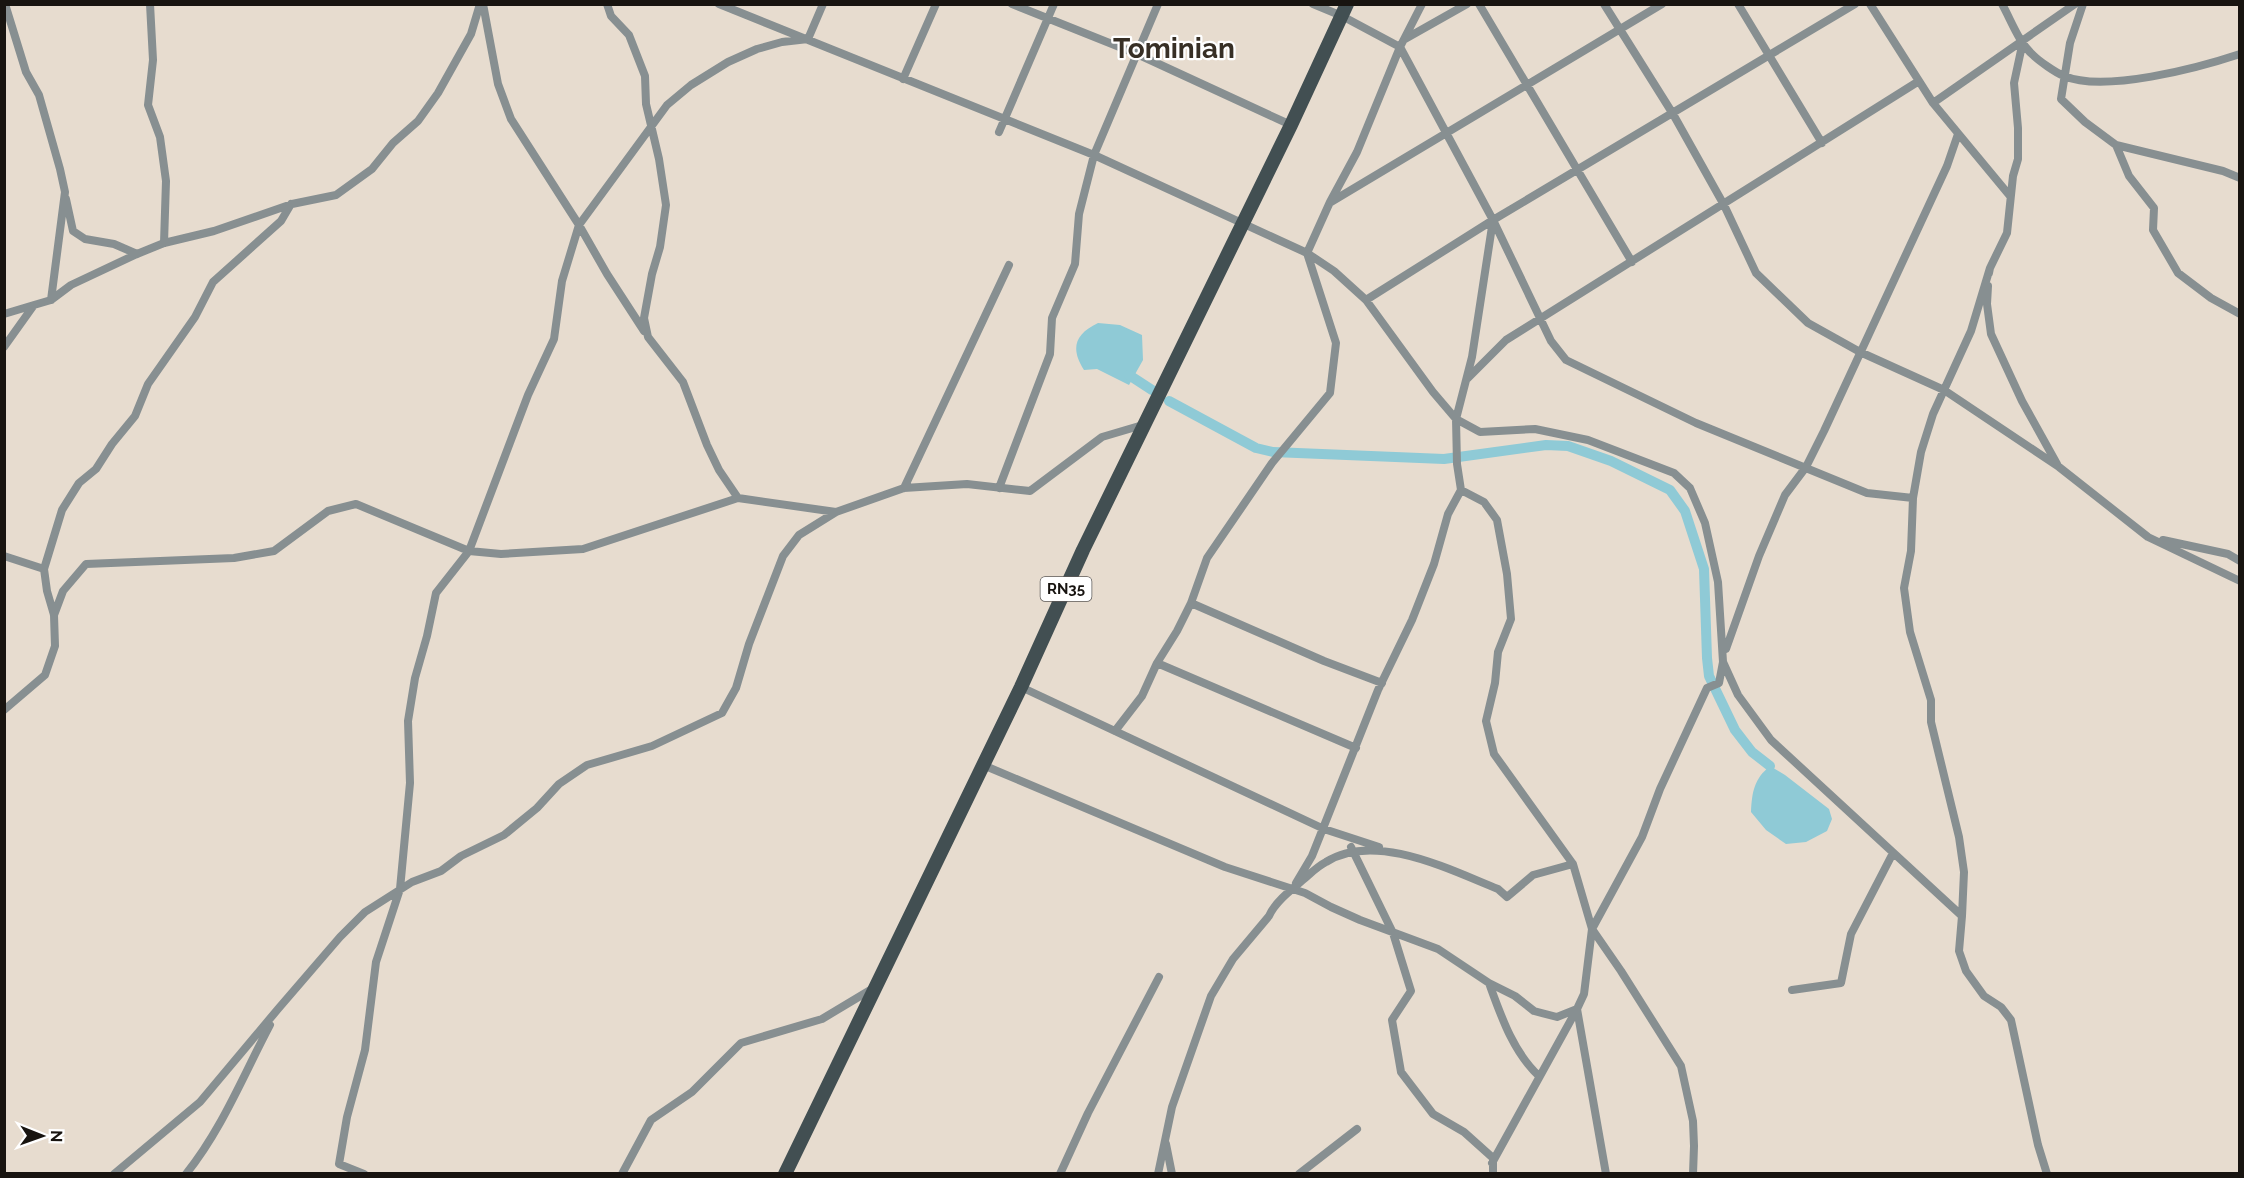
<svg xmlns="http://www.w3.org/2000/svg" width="2244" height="1178" font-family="Raleway,sans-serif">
	<rect width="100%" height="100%" fill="#e7dccf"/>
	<!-- water -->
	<path fill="#8fcad6" d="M1098,323L1120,325L1142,335L1143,360L1129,385L1097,369L1084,370C1070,348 1075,334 1098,323Z
		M1770,766L1785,775L1829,809L1832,819L1827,831L1806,842L1786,844L1766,830L1751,812C1752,792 1754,779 1770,766Z"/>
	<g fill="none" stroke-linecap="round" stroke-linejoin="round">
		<!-- canal -->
		<path stroke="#8fcad6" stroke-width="10" d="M1129,375L1152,390
			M1169,401L1256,448L1273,452L1444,459L1546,445L1568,446L1611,461L1670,490L1685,511L1704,569L1707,658L1709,676L1735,730L1752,752L1770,766"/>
		<!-- minor -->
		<path stroke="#878f91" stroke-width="8" d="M5,4L26,72L39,95L60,169L65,192L51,300
			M150,4L153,60L148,105L160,137L166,181L164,243
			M483,4L498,84L511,119L579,225L607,274L644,331
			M607,4L611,16L629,35L645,76L646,104L659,159L666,205L660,247L652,274L644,318L648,337L683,382L707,445L719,470L738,498
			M719,4L1094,155L1307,253L1334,271L1366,300L1433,392L1456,419L1480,432L1535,429L1588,440L1674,473L1690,488L1705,523L1718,582L1723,662L1738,695L1771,740L1962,916L1959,951L1966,971L1984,996L2001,1007L2011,1020L2038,1145L2047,1174
			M1012,4L1137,54L1291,125
			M1313,4L1342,16L1400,47L1493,220L1551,341L1566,360L1696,423L1867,493L1913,498
			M1479,4L1632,262
			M1604,4L1673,114L1724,205L1756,273L1808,323L1860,352L1944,390L2059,467L2148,537L2240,581
			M1738,4L1822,143
			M1870,4L1933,103L2010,196
			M2002,4C2011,20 2019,43 2033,55C2039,61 2056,73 2064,76C2104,93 2198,68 2240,54
			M2083,4L2070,43L2061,99L2085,122L2116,145L2223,171L2240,178
			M1405,39L1467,4
			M903,79L936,4
			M1933,103L2075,4
			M999,132L1054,4
			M2116,145L2129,176L2154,208L2153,230L2178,273L2211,298L2240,314
			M66,199L73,231L85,239L114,244L137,254
			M1331,202L1662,4
			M1493,220L1472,357L1456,419L1457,464L1461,490L1484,502L1497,520L1507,574L1511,619L1498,652L1495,683L1486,721L1494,754L1573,864L1592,929L1621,971L1681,1066L1693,1121L1694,1146L1693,1174
			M1989,273L1990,268L2007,233L2013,176L2018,159V128L2014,83L2023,41
			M1988,286L1987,304L1991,334L2022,401L2057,464
			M1366,300L1493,220L1855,4
			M4,314L34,305
			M4,347L34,305L51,300L71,285L137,254L164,243L214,231L292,204L336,195L372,169L393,143L418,121L438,93L471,34L480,4
			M1467,379L1506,340L1919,81
			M904,488L1009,265
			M999,488L1050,354L1052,318L1075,264L1079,214L1094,155L1158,4
			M2163,540L2228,554L2240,561
			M4,556L44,569
			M1191,603L1324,661L1382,683
			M54,615L63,591L86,564L234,558L274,551L328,511L356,504L469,551L501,554L583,549L738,498L836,512L904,488L967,484L1030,491L1102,437L1146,424
			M1726,649L1759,556L1785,495L1806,467L1824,431L1947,166L1958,134
			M1157,663L1356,748
			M1021,687L1324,829L1379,847
			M4,710L45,675L55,646L54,615L47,591L44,569L62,510L79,483L96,469L112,444L135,416L148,384L195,317L213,282L281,221L291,204
			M1115,731L1142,696L1157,663L1177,631L1191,603L1207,558L1272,463L1330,393L1336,343L1307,253L1330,202L1357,152L1400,47L1422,4
			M983,765L1225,867L1305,893L1331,907L1360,920L1438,949L1489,983L1515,996L1534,1011L1557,1017L1577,1009
			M1351,847L1393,933L1411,991L1392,1020L1401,1072L1433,1114L1464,1132L1493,1158V1174
			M1296,883L1312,856L1378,690L1412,620L1434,564L1448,514L1461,490
			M1962,916L1964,872L1959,837L1931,722V700L1910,632L1904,588L1911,551L1913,498L1921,452L1933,414L1971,331L1990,268
			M1489,983C1501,1016 1513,1052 1539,1076
			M1792,990L1841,983L1851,934L1893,853
			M1166,1144L1172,1174
			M1492,1163L1577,1009
			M114,1174L200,1102L278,1009L340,937L365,912L412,882L441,871L461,856L504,835L537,808L559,784L587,765L652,746L722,713L736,688L749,644L783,556L799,535L836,512
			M186,1174C222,1129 243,1076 270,1025
			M364,1174L339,1164L347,1117L365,1050L376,962L400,889L410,783L408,721L415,678L427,636L436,593L469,551L528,395L554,339L562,281L579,225L667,105L691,85L728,62L757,49L782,42L808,39L823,4
			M622,1174L651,1120L692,1092L741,1043L822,1019L872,989
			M1060,1174L1088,1113L1159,977
			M1158,1174L1172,1107L1211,996L1233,959L1269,916C1275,902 1292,889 1304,879C1311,873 1318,866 1326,862C1375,831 1450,870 1498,889L1507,897L1533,875L1573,864
			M1299,1174L1357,1129
			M1606,1174L1577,1009L1584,994L1592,929L1642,837L1660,789L1707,688L1719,683L1723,662"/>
		<!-- primary -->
		<path stroke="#424f52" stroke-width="14" d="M785,1174L1021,687L1083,550L1291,125L1347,4"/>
	</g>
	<g text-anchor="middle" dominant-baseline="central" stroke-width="4.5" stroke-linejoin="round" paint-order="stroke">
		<!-- shield labels -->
		<rect fill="#fff" stroke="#5d5a58" stroke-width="1.5" x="1040.5" y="577" width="51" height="24" rx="4.5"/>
		<g font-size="15" font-weight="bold" fill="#181410">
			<text x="1066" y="589">RN35</text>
		</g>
		<!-- town labels -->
		<g font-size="28" font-weight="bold" fill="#372f25" stroke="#fff">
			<text x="1174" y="48">Tominian</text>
		</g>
	</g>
	<!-- border -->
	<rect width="2244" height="1178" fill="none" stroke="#181410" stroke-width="12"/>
	<!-- north arrow -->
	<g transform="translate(42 1136) rotate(91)" stroke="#ffffff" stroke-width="4.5" paint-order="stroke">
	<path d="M0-4.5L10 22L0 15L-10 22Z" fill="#181410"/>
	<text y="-9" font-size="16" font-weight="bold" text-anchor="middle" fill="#181410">N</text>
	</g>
</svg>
